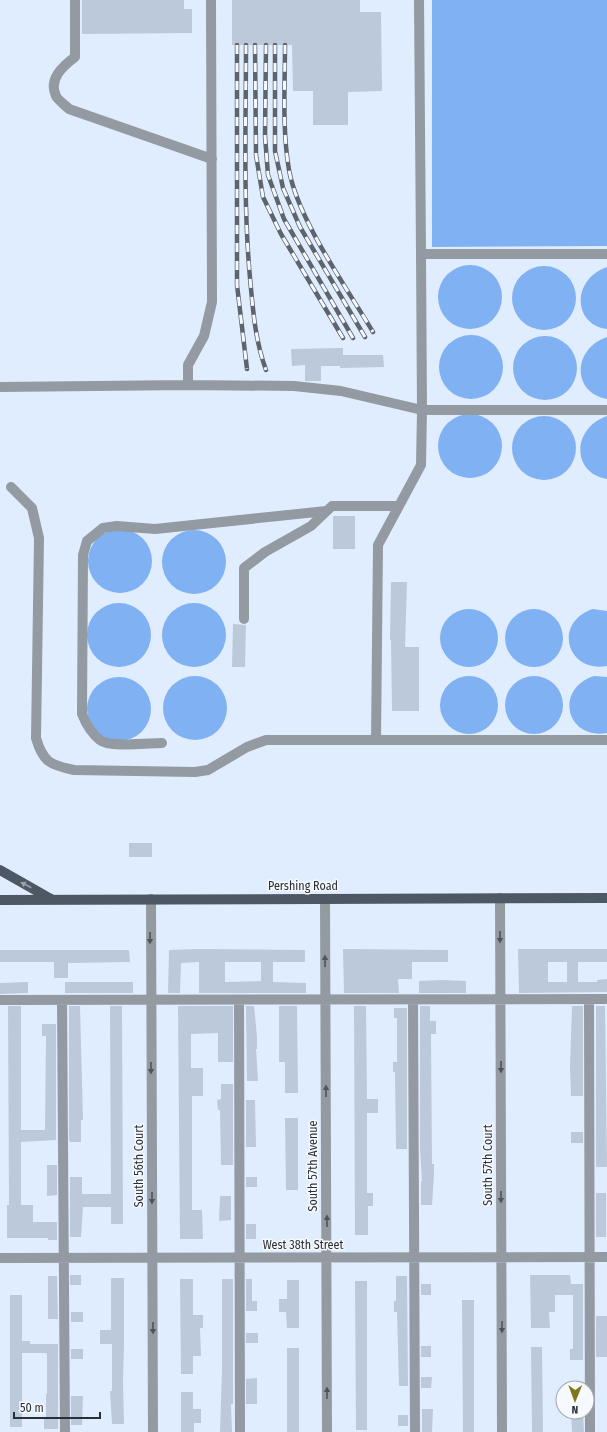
<svg xmlns="http://www.w3.org/2000/svg" width="607" height="1432" font-family="'Fira Sans Condensed',sans-serif">
	<rect width="100%" height="100%" fill="#e0edff"/>
	<!-- water -->
	<path fill="#80b1f2" d="M432,0H607V246L432,247Z
		M438 297a32 32 0 1 1 64 0a32 32 0 1 1-64 0Z
		M512 298a32 32 0 1 1 64 0a32 32 0 1 1-64 0Z
		M607,267V329C572,324 572,279 607,267Z
		M439 367a32 32 0 1 1 64 0a32 32 0 1 1-64 0Z
		M513 368a32 32 0 1 1 64 0a32 32 0 1 1-64 0Z
		M607,337V399C572,393 572,349 607,337Z
		M438 446a32 32 0 1 1 64 0a32 32 0 1 1-64 0Z
		M607,416V479C571,473 572,428 607,416Z
		M512 448a32 32 0 1 1 64 0a32 32 0 1 1-64 0Z
		M88 561a32 32 0 1 1 64 0a32 32 0 1 1-64 0Z
		M162 562a32 32 0 1 1 64 0a32 32 0 1 1-64 0Z
		M162 635a32 32 0 1 1 64 0a32 32 0 1 1-64 0Z
		M87 635a32 32 0 1 1 64 0a32 32 0 1 1-64 0Z
		M505 638a29 29 0 1 1 58 0a29 29 0 1 1-58 0Z
		M440 638a29 29 0 1 1 58 0a29 29 0 1 1-58 0Z
		M593,609L607,611V666C566,673 553,622 593,609Z
		M505 705a29 29 0 1 1 58 0a29 29 0 1 1-58 0Z
		M440 705a29 29 0 1 1 58 0a29 29 0 1 1-58 0Z
		M594,676L607,677V733C566,740 554,689 594,676Z
		M163 708a32 32 0 1 1 64 0a32 32 0 1 1-64 0Z
		M87 709a32 32 0 1 1 64 0a32 32 0 1 1-64 0Z"/>
	<!-- building -->
	<path fill="#bcc9da" fill-rule="evenodd" d="M82,0H184V9H192V33L82,34Z
		M232,0H360V12H381L382,91L348,92V125H313V91H293L292,45H232Z
		M343,348V355H383L384,367L340,368V366H321V381H305V365L292,366L291,349Z
		M333,516H355V549H333Z
		M391,582H407L405,647H419V711H392L391,640H390Z
		M233,624L246,625L245,667H232Z
		M129,843H152V857H129Z
		M199,949L305,950V962H273V982L306,983V993H199V962L181,963L180,993H168L169,950ZM225,962H261V981L225,982Z
		M343,949L448,950V962H412V979H398L399,993H344Z
		M518,949H607V962H578V982H597V980L607,979V992L519,993ZM548,962H567V982H548Z
		M0,950H129L130,962L68,963V978H54V962H0Z
		M443,980L466,981V993H419V981Z
		M28,982V993L0,994V983Z
		M65,982H133V993H65Z
		M8,1006H21V1130H45L46,1036H42V1024H56V1140L21,1142V1205H33V1222H57V1240H48V1238H7V1205H9Z
		M69,1006H80L83,1120H81V1142H70L69,1140Z
		M110,1006H122L123,1224H111V1207H83L81,1237H70V1177H82V1194H111Z
		M178,1006H233V1062H218V1033L191,1034V1068H203V1096H192V1210H202L203,1239H180Z
		M246,1006H254L257,1037V1049H256L258,1081H247Z
		M279,1006H297L298,1093H285V1062H279Z
		M354,1006H366L367,1099H378V1113H367V1193H373V1206H368V1235H355Z
		M420,1006H430V1021H436V1034H431L432,1164H434V1174L432,1205H421V1181H422L420,1149Z
		M572,1006H583V1096H571L570,1068Z
		M596,1006H605L607,1167H596Z
		M394,1008H407V1149H396L395,1072H393V1062H397V1018H394Z
		M221,1084H233V1165H221L220,1110H218L217,1100L221,1099Z
		M246,1100H255L256,1147H246Z
		M285,1118H298V1190H286Z
		M571,1132H583V1143H571Z
		M47,1165H57V1195L47,1196Z
		M246,1177H257V1187H246Z
		M596,1193H606V1237H596Z
		M220,1196H231V1220L219,1221Z
		M246,1224H256V1239H246Z
		M70,1275H81V1285H70Z
		M530,1275H570L571,1284H583V1360H570V1349H573V1295H555V1312H549L550,1328H531Z
		M48,1276H57L58,1319H48Z
		M396,1276H407L408,1386H399L397,1312H394V1301H396Z
		M111,1278H124V1344L123,1383L124,1424H112L110,1391H112V1344H100V1330H111Z
		M180,1279H193V1315H203V1328H200L201,1356H193V1374H181Z
		M222,1279H233V1404H231L232,1432H220L222,1370Z
		M246,1279H252V1301H257V1311H246Z
		M287,1280H299V1328H287L286,1312H279V1299H287Z
		M355,1281H367V1430H356Z
		M421,1284H431V1295H421Z
		M10,1295H22V1341H30V1344H58V1429H44V1419H46V1394H47V1354L46,1353H22V1427H10Z
		M462,1300H474V1432H463Z
		M71,1312H83V1322H71Z
		M596,1316H607V1357H596Z
		M246,1333H258V1343H246Z
		M421,1346H431V1357H421Z
		M531,1347H542L543,1432H532Z
		M287,1348H299V1432H287Z
		M71,1349H83V1359H71Z
		M421,1377H432L431,1388H421Z
		M257,1378V1404H246V1379Z
		M181,1392H193V1409H201V1423H194V1432H181Z
		M71,1396H83L82,1425H71Z
		M422,1409H433L432,1432H422Z
		M571,1412H583L584,1432H572Z
		M398,1415H408V1426H398Z"/>
	<g fill="none" stroke-linecap="round" stroke-linejoin="round">
		<!-- minor -->
		<path stroke="#949aa1" stroke-width="10" d="M75,0V57C63,66 48,79 56,96C58,100 65,105 69,109L212,159
			M211,0L212,302L204,336L188,365V385L294,386L341,391L422,410L421,465L378,545L376,740H607
			M419,0L421,254
			M607,254H421L422,410H607
			M0,387L188,385
			M11,487L32,508L39,538L36,738C43,762 50,765 74,770L195,772L208,770L247,747L266,740H376
			M244,619V568L265,552L311,526L332,506H399
			M162,743C148,743 110,748 100,740C91,733 86,724 82,714L83,555L87,541L103,528L117,526L155,529L326,511
			M500,898L502,1432
			M151,899L153,1432
			M325,899L327,1432
			M589,999L590,1432
			M0,1000L607,999
			M62,1000L65,1432
			M239,1000L240,1432
			M413,1000L415,1432
			M0,1258L607,1257"/>
		<!-- major -->
		<path stroke="#4e5764" stroke-width="10" d="M0,870L51,899
			M0,900L607,898"/>
		<defs>
			<path id="rail" d="M237,45V285L247,369
				M246,45C246,123 243,200 250,278C253,310 255,340 266,370
				M255,45L256,155L263,197L281,234L343,338
				M266,45L265,136L268,175L284,219L353,338
				M275,45V151L283,188L300,227L365,337
				M285,45C285,86 282,129 289,170C298,220 347,288 373,332"/>
		</defs>
		<!-- rail casing -->
		<use href="#rail" stroke="#5d646e" stroke-width="4.5"/>
		<!-- rail -->
		<use href="#rail" stroke="#f6f9fd" stroke-width="3" stroke-dasharray="9" stroke-linecap="butt"/>
	</g>
	<!-- one-way arrows -->
	<defs><path id="oneway-solid" d="M-6-.8H1V-3.2L6.5 0L1 3.2V.8H-6Z"/></defs>
	<use fill="#9aa0a9" href="#oneway-solid" transform="translate(26 885) rotate(-152)"/>
	<g fill="#4f545b">
		<use href="#oneway-solid" transform="translate(500 937) rotate(90)"/>
		<use href="#oneway-solid" transform="translate(150 938) rotate(90)"/>
		<use href="#oneway-solid" transform="translate(325 961) rotate(-90)"/>
		<use href="#oneway-solid" transform="translate(501 1067) rotate(90)"/>
		<use href="#oneway-solid" transform="translate(151 1068) rotate(90)"/>
		<use href="#oneway-solid" transform="translate(326 1091) rotate(-90)"/>
		<use href="#oneway-solid" transform="translate(501 1197) rotate(90)"/>
		<use href="#oneway-solid" transform="translate(152 1198) rotate(90)"/>
		<use href="#oneway-solid" transform="translate(327 1221) rotate(-90)"/>
		<use href="#oneway-solid" transform="translate(502 1327) rotate(90)"/>
		<use href="#oneway-solid" transform="translate(153 1328) rotate(90)"/>
		<use href="#oneway-solid" transform="translate(327 1393) rotate(-90)"/>
	</g>
	<g text-anchor="middle" dominant-baseline="central" stroke-width="3" stroke-linejoin="round" paint-order="stroke">
		<!-- street labels -->
		<g font-size="12" fill="#2a2f36" stroke="#f6f9fd">
			<text x="303" y="886">Pershing Road</text>
			<text transform="translate(488 1165) rotate(-90)">South 57th Court</text>
			<text transform="translate(139 1166) rotate(-90)">South 56th Court</text>
			<text transform="translate(313 1166) rotate(-90)">South 57th Avenue</text>
			<text x="303" y="1245">West 38th Street</text>
		</g>
	</g>
	<!-- north arrow -->
	<g transform="translate(575 1400) rotate(181)"><circle r="19" fill="#f6f9fd" stroke="#a4a8ad"/>
	<path d="M0-3L7 15L0 10L-7 15Z" fill="#7d781d"/>
	<text y="-6" font-size="11" font-weight="bold" text-anchor="middle" fill="#2a2f36">N</text>
	</g>
	<!-- scale -->
	<path d="M14 1412v6h86v-6" fill="none" stroke="#2a2f36" stroke-width="2"/>
	<text x="20" y="1412" font-size="12" fill="#2a2f36" stroke="#f6f9fd" stroke-width="3" paint-order="stroke">50 m</text>
</svg>
